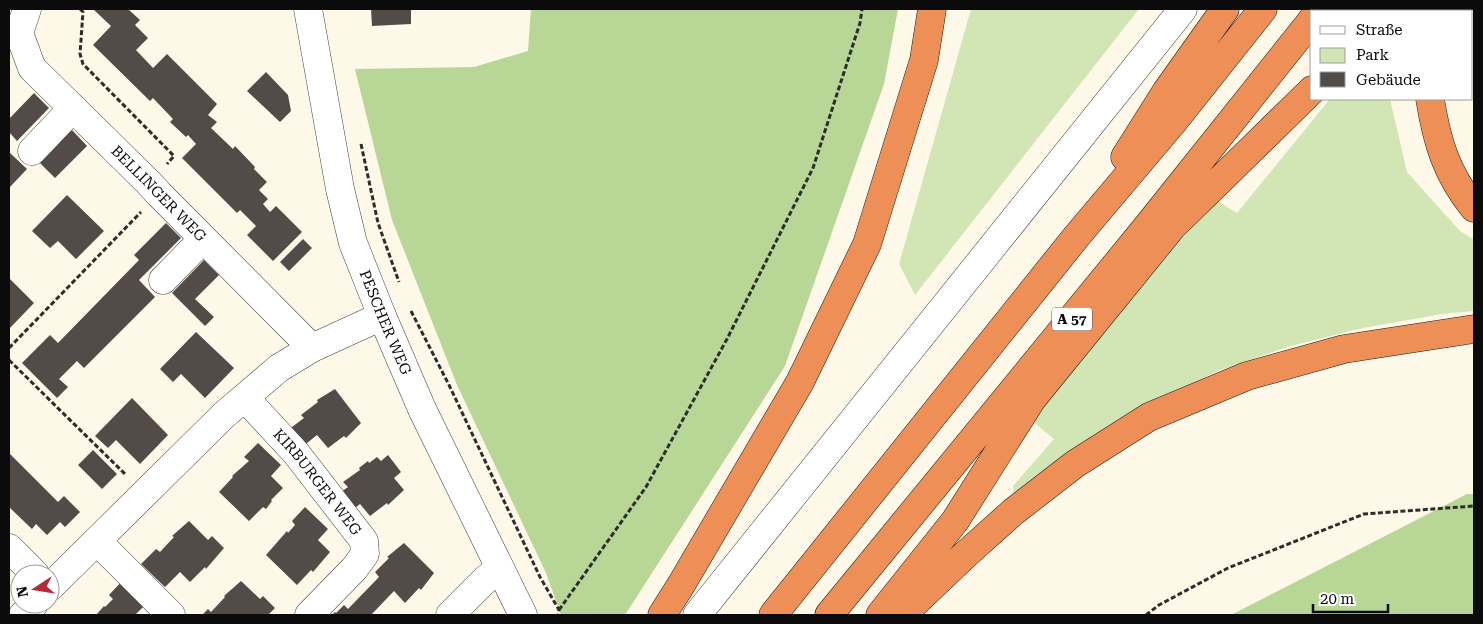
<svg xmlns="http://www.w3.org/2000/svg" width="1483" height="624" font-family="'Roboto Serif',serif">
	<rect width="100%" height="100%" fill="#fef8e9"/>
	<!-- green -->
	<path fill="#d2e6b5" d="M971,9H1139L915,295L899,264Z
		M1330,99H1390L1407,172L1460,231L1474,240V311L1442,314L1363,328L1287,347L1218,371L1136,410L1014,495L1013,486L1054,439L1032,421L1115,316L1216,200L1237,213Z"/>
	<!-- forest -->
	<path fill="#b8d695" d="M531,9H898L884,84L785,366L625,615H561L546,573L457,385L392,220L355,69L474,67L528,51Z
		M1467,494H1474V615H1231Z"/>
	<!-- building -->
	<path fill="#534b47" d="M93,9H128L140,20L135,25L148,38L136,50L153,68L167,54L217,104L208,115L217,122L211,128L233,149L235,146L255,167L254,169L267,182L259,190L268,199L263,204L270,212L276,206L302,232L273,261L247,235L256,226L240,210L237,213L182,158L196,144L188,135L186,137L170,122L173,119L153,98L150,101L93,45L111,26Z
		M371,9H411V24L372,26Z
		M266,72L288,95L291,111L280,122L247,91Z
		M34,93L49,108L17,141L9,132V119Z
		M72,130L87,146L55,178L40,163Z
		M9,152L27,169L9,188Z
		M67,195L104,231L76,259L58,241L50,248L32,231Z
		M166,223L181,238L139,280L155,297L84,368L77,361L59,379L68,387L57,398L22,363L50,335L58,343L139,260L134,255Z
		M303,239L312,248L289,271L280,262Z
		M204,260L219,275L195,299L214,317L205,326L172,293Z
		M9,278L34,303L9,329Z
		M196,332L234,368L205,398L181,374L173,382L160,369Z
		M335,389L361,423L346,438L344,436L328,448L317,435L302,447L288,430L304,418L301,415L318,402L317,400Z
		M132,398L168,435L140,464L116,440L108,448L95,436Z
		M258,443L281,465L271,476L283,488L271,500L272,501L266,509L263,507L249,521L219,492L233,477L232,476L249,461L244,457Z
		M93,450L117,474L102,489L78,465Z
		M9,453L58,502L64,496L80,512L65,527L60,522L47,535L36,524L32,529L9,507Z
		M388,455L401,472L394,478L404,490L388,505L387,503L370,516L360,504L351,511L338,494L348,487L343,482L360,470L359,468L368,461L369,463L377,457L381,461Z
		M305,507L328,529L318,540L330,552L313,572L311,570L297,585L266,555L287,531L288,533L295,525L292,521Z
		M189,521L208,540L212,536L224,548L206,569L205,567L190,582L180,572L165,587L141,564L156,549L160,552L174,537L172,536Z
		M404,543L434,573L421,590L419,588L405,603L394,591L371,615H332L335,612L336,613L344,605L348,609L379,577L375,572L389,558L387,557Z
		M123,580L147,603L135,615H98L97,614L104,606L105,607L113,599L109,595Z
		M241,581L260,599L263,596L275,608L268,615H202L208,609L211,612L225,597L224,596Z"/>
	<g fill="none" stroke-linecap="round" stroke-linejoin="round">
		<defs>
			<g id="minor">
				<path id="s1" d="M27,9L19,33L32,68L149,183L159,194L312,348"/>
				<path id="s2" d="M308,9L340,189L353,243L382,316L422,409L523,615"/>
				<path d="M32,151L73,108"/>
				<path d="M163,280L203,239"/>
				<path id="s3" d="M245,398L296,453L364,541L365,554L354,569L309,615"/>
				<path d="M97,541L171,615"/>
				<path d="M9,548L35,574"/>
				<path d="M50,587L224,415L279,368L312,348L382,316"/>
				<path d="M23,615L34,604"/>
				<path d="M450,615L486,579L500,569"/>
				<path d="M697,615L1183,9"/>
			</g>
			<path id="highway" d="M1379,11L1381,9
				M1433,11L1434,9
				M1430,99C1437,142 1446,173 1474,208
				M1125,157L1166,92L1225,9
				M662,615L681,585L800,382L867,244L924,60L932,9
				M773,615L1076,237L1174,121L1263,9
				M829,615L1146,228L1312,20
				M880,615L955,521L1032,399L1172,227L1312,90
				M902,615L965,555L1013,512L1075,464L1149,417L1247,376L1344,349L1474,329"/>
		</defs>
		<!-- minor casing -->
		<use href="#minor" stroke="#3e3e3e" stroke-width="29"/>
		<!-- highway casing -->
		<use href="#highway" stroke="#1c1c1c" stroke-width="29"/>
		<!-- path -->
		<path stroke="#2d2d2d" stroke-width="3" stroke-dasharray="5 2.5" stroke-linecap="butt" d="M80,9L83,12L80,54L83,64L174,156L167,164
			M361,144L378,223L399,282
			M411,311L449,385L540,577L559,610L558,615
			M9,348L141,212
			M9,360L126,475
			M559,610L646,487L727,339L813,168L860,23L862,9
			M1146,615L1159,605L1228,568L1364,514L1474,506"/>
		<!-- minor -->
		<use href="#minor" stroke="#fff" stroke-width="28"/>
		<!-- highway -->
		<use href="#highway" stroke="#ee8f57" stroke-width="28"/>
	</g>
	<g text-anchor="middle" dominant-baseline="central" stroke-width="5" stroke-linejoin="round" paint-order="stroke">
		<!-- shield labels -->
		<rect fill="#fff" stroke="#545454" stroke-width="1" x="1052" y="307.5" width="40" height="23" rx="4"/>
		<g font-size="14" font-weight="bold" fill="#0b0b0b">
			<text x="1072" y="319">A 57</text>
		</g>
		<!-- street labels -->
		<g font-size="15" fill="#0b0b0b" stroke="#fff">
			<text stroke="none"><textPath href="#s1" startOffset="241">BELLINGER WEG</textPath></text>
			<text stroke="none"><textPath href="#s2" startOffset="324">PESCHER WEG</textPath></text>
			<text stroke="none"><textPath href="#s3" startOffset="111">KIRBURGER WEG</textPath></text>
		</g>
	</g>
	<!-- border -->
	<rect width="1483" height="624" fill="none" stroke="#0b0b0b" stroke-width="20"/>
	<!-- legend -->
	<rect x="1310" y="10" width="162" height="90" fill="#ffffff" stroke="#9d9d9d"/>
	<rect x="1320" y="26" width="25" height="8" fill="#ffffff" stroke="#9d9d9d"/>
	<text x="1356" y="35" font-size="15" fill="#0b0b0b">Straße</text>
	<rect x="1320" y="48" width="25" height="15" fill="#d2e6b5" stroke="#9d9d9d"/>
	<text x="1356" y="60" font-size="15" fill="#0b0b0b">Park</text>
	<rect x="1320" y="72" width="25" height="15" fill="#534b47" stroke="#9d9d9d"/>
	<text x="1356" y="85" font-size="15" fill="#0b0b0b">Gebäude</text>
	<!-- north arrow -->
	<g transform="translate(35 589) rotate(258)"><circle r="24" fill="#ffffff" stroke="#9d9d9d"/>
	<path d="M0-4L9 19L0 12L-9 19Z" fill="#b32a3c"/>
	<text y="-8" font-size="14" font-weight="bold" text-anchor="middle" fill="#0b0b0b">N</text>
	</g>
	<!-- scale -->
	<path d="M1313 604v8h75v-8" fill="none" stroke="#0b0b0b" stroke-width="2.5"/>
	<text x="1320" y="604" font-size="15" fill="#0b0b0b" stroke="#ffffff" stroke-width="4" paint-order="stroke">20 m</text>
</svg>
